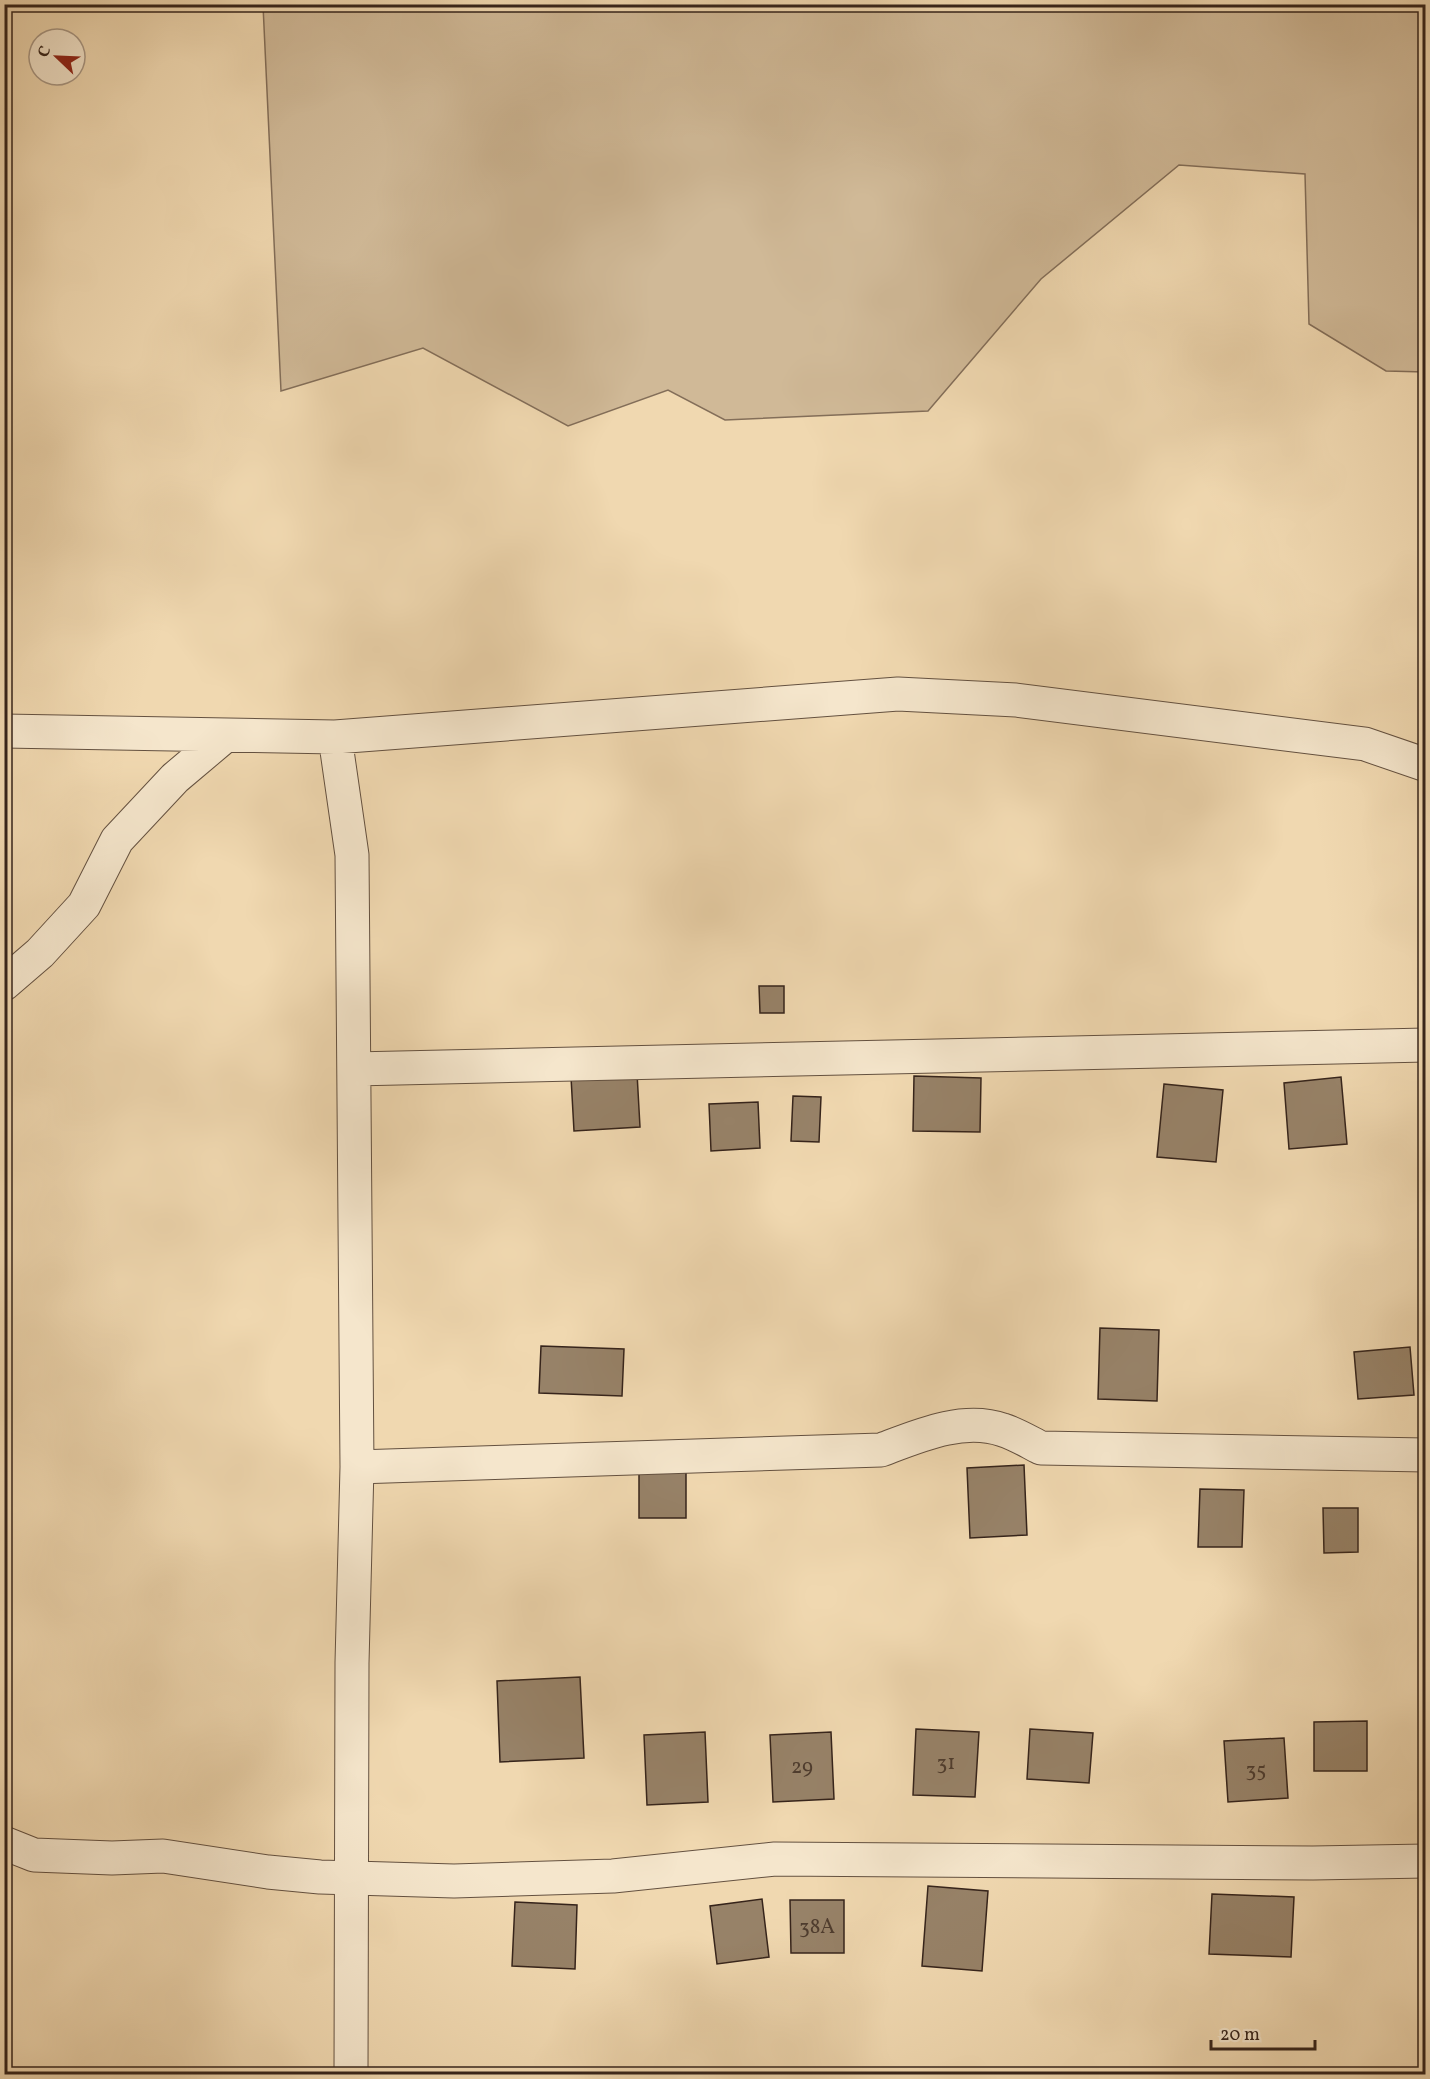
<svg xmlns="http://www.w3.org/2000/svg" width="1430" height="2079" font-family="Vollkorn,serif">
	<rect width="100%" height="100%" fill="#f0d8b0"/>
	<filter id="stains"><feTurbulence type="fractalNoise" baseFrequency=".00333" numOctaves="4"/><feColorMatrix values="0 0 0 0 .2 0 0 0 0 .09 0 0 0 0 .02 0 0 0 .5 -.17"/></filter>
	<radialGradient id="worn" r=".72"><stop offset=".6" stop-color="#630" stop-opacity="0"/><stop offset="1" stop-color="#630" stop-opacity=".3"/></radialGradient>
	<!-- green -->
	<path fill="#d0b997" stroke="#836e59" stroke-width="1.5" d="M263,5H1425V372L1386,371L1309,324L1305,174L1179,165L1041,279L928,411L725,420L668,390L568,426L423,348L281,391Z"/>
	<!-- building -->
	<path fill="#978268" stroke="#36241b" stroke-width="1.5" d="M759,986H784V1013H760Z
		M637,1073L640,1127L574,1131L571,1077Z
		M914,1076L981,1078L980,1132L913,1131Z
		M1341,1077L1347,1144L1289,1149L1284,1083Z
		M1164,1084L1223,1090L1216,1162L1157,1157Z
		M793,1096L821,1097L819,1142L791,1141Z
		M758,1102L760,1148L711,1151L709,1104Z
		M1100,1328L1159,1330L1157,1401L1098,1399Z
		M541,1346L624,1349L622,1396L539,1393Z
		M1410,1347L1414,1395L1358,1399L1354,1352Z
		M1024,1465L1027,1535L970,1538L967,1468Z
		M639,1471L686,1472V1518H639Z
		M1200,1489L1244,1490L1242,1547H1198Z
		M1323,1508H1358V1552L1324,1553Z
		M580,1677L584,1758L500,1762L497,1681Z
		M1367,1721V1771H1314V1722Z
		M916,1729L979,1732L975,1797L913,1795Z
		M1030,1729L1093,1733L1089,1783L1027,1779Z
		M705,1732L708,1802L647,1805L644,1735Z
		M831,1732L834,1799L773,1802L770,1735Z
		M1284,1738L1288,1798L1228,1802L1224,1741Z
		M928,1886L988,1891L982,1971L922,1966Z
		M1212,1894L1294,1897L1291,1957L1209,1954Z
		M762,1899L769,1957L717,1964L710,1906Z
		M790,1900H844V1953H791Z
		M515,1902L577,1905L575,1969L512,1966Z"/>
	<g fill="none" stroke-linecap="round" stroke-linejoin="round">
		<defs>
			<path id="street" d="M4,731L335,737L898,694L1016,700L1365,744L1426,765
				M335,737L352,855L357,1467L352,1663L351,2074
				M4,984L40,953L84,905L117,840L175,778L226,735
				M354,1069L1426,1045
				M357,1467L881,1450C918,1436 963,1416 1003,1430C1016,1434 1029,1442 1041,1448L1426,1455
				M4,1843L34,1855L112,1858L163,1856L268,1872L320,1877L454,1881L613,1876L775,1859L1313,1863L1426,1861"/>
		</defs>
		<!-- street casing -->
		<use href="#street" stroke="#645140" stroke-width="35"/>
		<!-- street -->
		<use href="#street" stroke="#f5e6cc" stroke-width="33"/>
	</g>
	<g text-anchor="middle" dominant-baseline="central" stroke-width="5" stroke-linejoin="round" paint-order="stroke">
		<!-- number labels -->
		<g font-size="21" fill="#4e3c2e">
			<text x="946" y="1763">31</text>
			<text x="802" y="1767">29</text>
			<text x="1256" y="1770">35</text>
			<text x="817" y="1927">38А</text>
		</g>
	</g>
	<!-- margin -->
	<rect width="1430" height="2079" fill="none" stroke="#f0d8b0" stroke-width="24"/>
	<rect x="6" y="6" width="1418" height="2067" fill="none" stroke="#36241b" stroke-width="3"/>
	<rect x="12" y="12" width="1406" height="2055" fill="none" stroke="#36241b" stroke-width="1.5"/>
	<!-- north arrow -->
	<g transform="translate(57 57) rotate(293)"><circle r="28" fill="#f5e6cc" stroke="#a99885" stroke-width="1.5"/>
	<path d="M0-4.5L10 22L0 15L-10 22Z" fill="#8f2418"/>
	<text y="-9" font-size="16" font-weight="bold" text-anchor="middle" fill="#36241b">С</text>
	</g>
	<!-- scale -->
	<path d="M1211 2040v9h104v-9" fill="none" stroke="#36241b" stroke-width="3"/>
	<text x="1220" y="2040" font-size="18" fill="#36241b" stroke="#f5e6cc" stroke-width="4.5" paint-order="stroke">20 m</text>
	<rect width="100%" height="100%" filter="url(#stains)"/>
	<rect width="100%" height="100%" fill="url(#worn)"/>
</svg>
